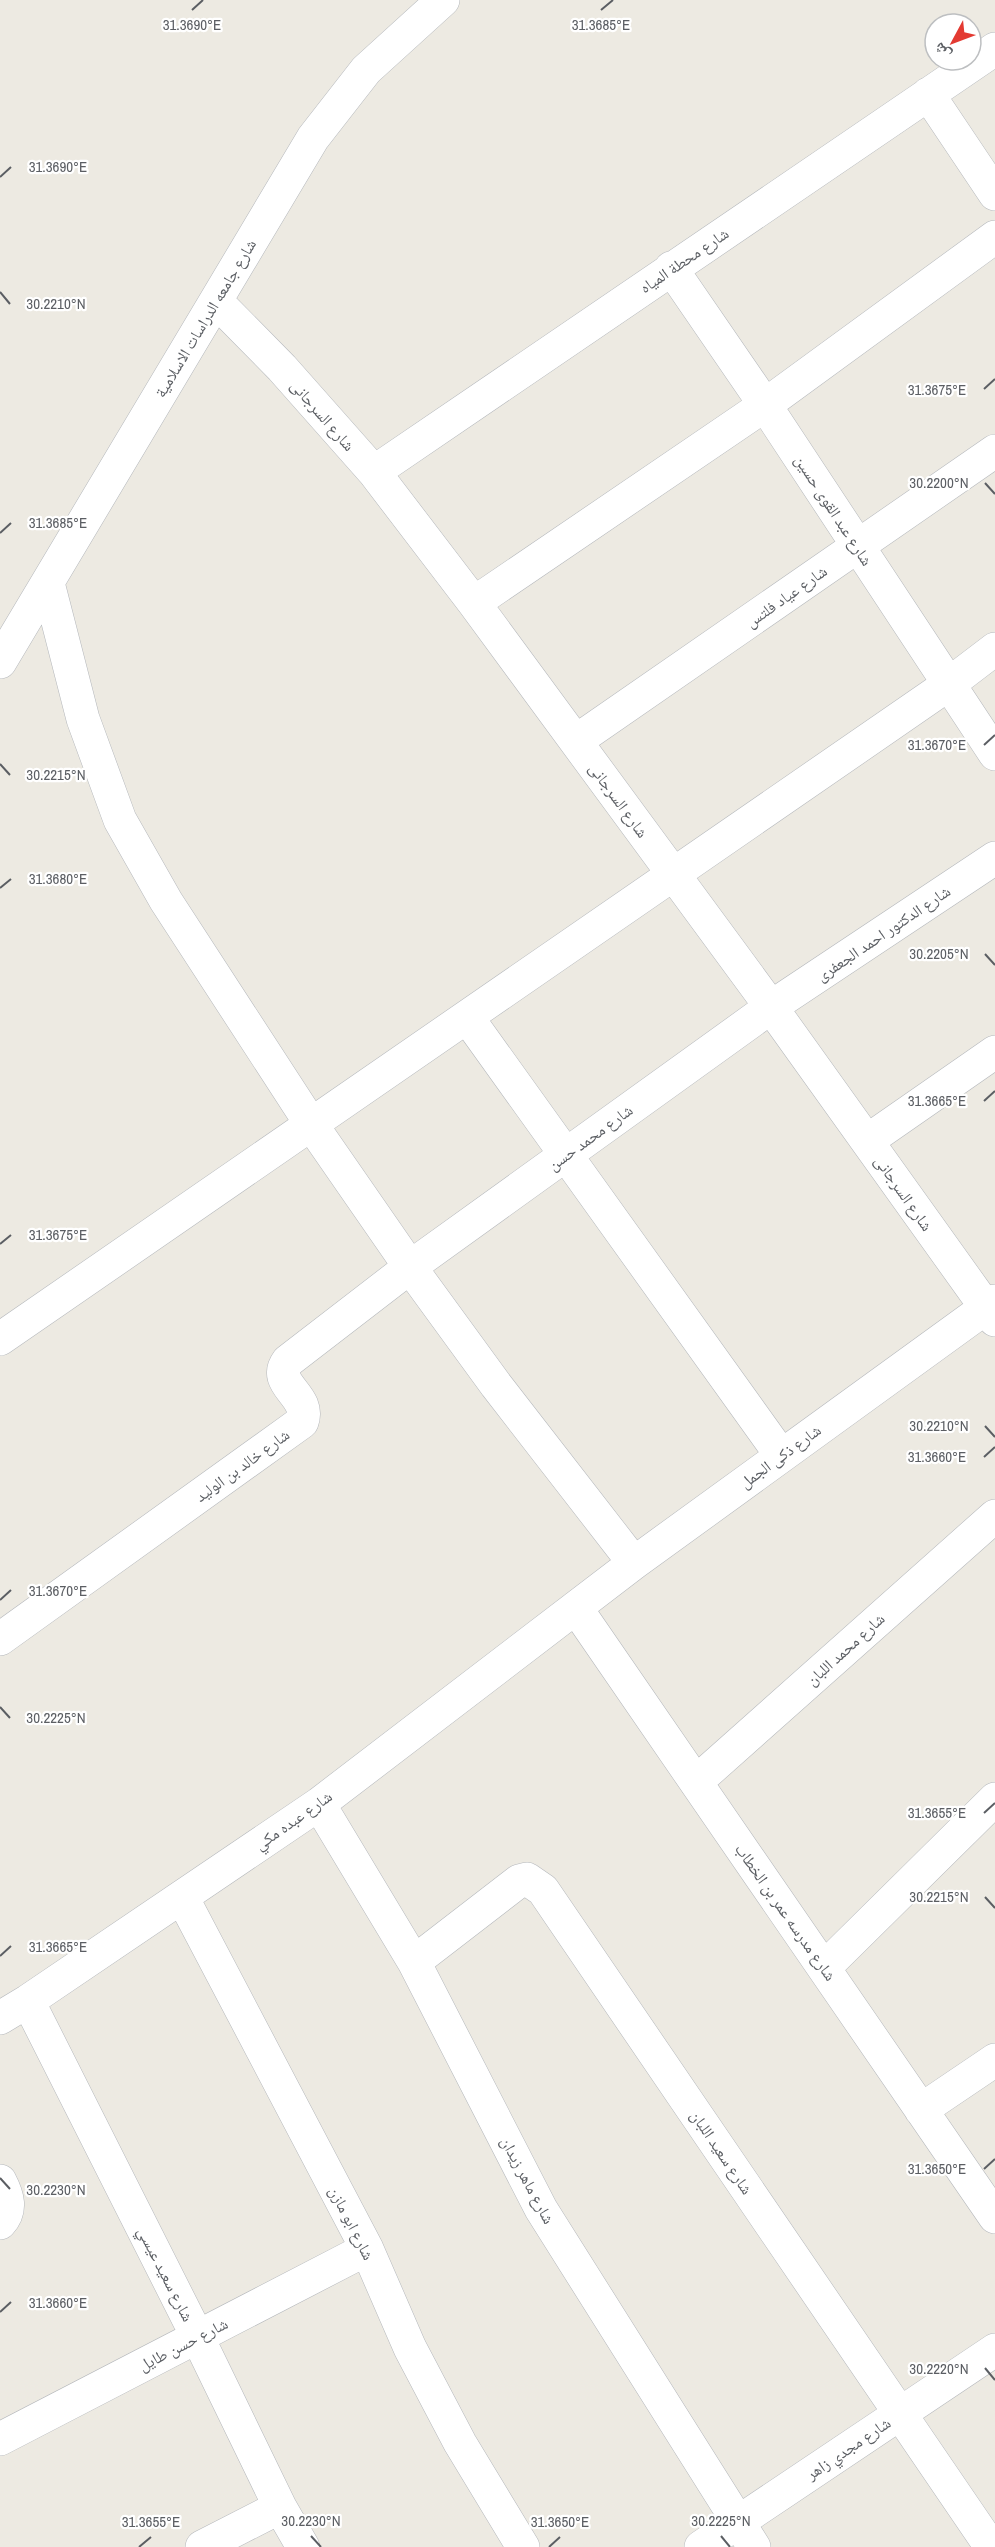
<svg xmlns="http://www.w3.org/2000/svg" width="995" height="2547" font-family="'Archivo Narrow','Noto Naskh Arabic',sans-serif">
	<rect width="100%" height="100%" fill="#edeae2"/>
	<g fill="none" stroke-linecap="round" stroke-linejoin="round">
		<defs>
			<path id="minor" d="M928,94L995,194
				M671,268L765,405L995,754
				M216,301L282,368L374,472L474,603L771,1007L995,1320
				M374,472L995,49
				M48,583L83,719L120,820L166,901L311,1124L410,1267L496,1385L634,1563
				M474,603L765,405L995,237
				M0,662L313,138L366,70L443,0
				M576,741L995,451
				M467,1017L781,1455
				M867,1141L995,1052
				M0,1339L949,684L995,649
				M576,1608L995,2217
				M0,1639L302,1422C312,1395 270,1385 288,1361L410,1267L771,1007L995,858
				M696,1782L995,1516
				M319,1804L414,1962L541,2209L754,2547
				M182,1897L367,2249L410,2348L460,2443L523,2547
				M414,1962L519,1881L527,1879L543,1890L991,2547
				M824,1968L995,1799
				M28,2001L197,2336L280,2507L303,2547
				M0,2018L28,2001L319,1804L634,1563L995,1301
				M921,2110L995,2060
				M0,2181C8,2196 12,2210 0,2223
				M0,2439L367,2249
				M202,2547L280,2507
				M701,2547L995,2350"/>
		</defs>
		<!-- minor casing -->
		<use href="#minor" stroke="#b5b8bc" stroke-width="34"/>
		<!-- minor -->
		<use href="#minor" stroke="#fff" stroke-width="33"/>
	</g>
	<!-- ticks -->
	<path fill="none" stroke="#5b5e63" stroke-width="2" d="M192,10L203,0M601,10L613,0M0,177L11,167M0,292L10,304M984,389L995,379M985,483L995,494M0,533L11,523M984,745L995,735M0,764L10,775M0,888L11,879M985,954L995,965M984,1101L995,1091M0,1244L11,1235M985,1426L995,1437M984,1457L995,1447M0,1600L11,1590M0,1707L10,1718M984,1813L995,1803M985,1897L995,1908M0,1956L11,1946M984,2169L995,2159M0,2178L10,2189M0,2312L11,2302M985,2368L995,2380M311,2536L321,2547M721,2536L730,2547M139,2547L151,2537M549,2547L560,2537"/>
	<g text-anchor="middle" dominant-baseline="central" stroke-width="4.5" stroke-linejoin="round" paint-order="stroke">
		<!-- street labels -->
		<g font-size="16" fill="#5b5e63" stroke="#fff">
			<text transform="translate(684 260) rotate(-34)">شارع محطة المياه</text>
			<text transform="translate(205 318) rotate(-59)">شارع جامعه الدراسات الاسلامية</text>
			<text transform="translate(323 415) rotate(49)">شارع السرجانى</text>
			<text transform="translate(834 510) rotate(57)">شارع عبد القوى حسين</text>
			<text transform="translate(786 596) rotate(-35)">شارع عياد فلتس</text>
			<text transform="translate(619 800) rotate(54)">شارع السرجانى</text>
			<text transform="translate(883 933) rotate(-34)">شارع الدكتور احمد الجعفرى</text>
			<text transform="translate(590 1137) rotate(-36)">شارع محمد حسن</text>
			<text transform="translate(904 1193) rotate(55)">شارع السرجانى</text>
			<text transform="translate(780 1456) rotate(-36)">شارع ذكى الجمل</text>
			<text transform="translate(242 1465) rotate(-36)">شارع خالد بن الوليد</text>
			<text transform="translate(845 1649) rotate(-42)">شارع محمد اللبان</text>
			<text transform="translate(293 1820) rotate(-35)">شارع عبده مكي</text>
			<text transform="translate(786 1912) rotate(55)">شارع مدرسه عمر بن الخطاب</text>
			<text transform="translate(722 2152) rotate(56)">شارع سعيد اللبان</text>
			<text transform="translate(528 2180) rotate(62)">شارع ماهر زيدان</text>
			<text transform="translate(352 2223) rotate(63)">شارع ابو مازن</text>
			<text transform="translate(166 2274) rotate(63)">شارع سعيد عيسي</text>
			<text transform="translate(183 2344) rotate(-27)">شارع حسن طايل</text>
			<text transform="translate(848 2448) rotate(-34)">شارع مجدي زاهر</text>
		</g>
	</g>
	<g font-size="15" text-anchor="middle" fill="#5b5e63" stroke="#fff" stroke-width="4.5" stroke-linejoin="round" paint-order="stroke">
		<text x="192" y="30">31.3690°E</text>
		<text x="601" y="30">31.3685°E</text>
		<text x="58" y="172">31.3690°E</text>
		<text x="56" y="309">30.2210°N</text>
		<text x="937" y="395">31.3675°E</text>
		<text x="939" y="488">30.2200°N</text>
		<text x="58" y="528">31.3685°E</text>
		<text x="937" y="750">31.3670°E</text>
		<text x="56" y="780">30.2215°N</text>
		<text x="58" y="884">31.3680°E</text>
		<text x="939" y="959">30.2205°N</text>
		<text x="937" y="1106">31.3665°E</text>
		<text x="58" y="1240">31.3675°E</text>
		<text x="939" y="1431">30.2210°N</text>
		<text x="937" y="1462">31.3660°E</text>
		<text x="58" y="1596">31.3670°E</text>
		<text x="56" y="1723">30.2225°N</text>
		<text x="937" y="1818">31.3655°E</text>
		<text x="939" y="1902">30.2215°N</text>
		<text x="58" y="1952">31.3665°E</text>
		<text x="937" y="2174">31.3650°E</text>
		<text x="56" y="2195">30.2230°N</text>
		<text x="58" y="2308">31.3660°E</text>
		<text x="939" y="2374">30.2220°N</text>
		<text x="311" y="2526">30.2230°N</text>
		<text x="721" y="2526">30.2225°N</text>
		<text x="151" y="2527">31.3655°E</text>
		<text x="560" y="2527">31.3650°E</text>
	</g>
	<!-- north arrow -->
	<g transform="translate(953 42) rotate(229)"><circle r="28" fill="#ffffff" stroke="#bdbfc1" stroke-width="1.5"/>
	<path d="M0-4.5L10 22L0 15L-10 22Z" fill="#e33a32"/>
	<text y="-9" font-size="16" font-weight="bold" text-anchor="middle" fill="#5b5e63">ش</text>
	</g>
</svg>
